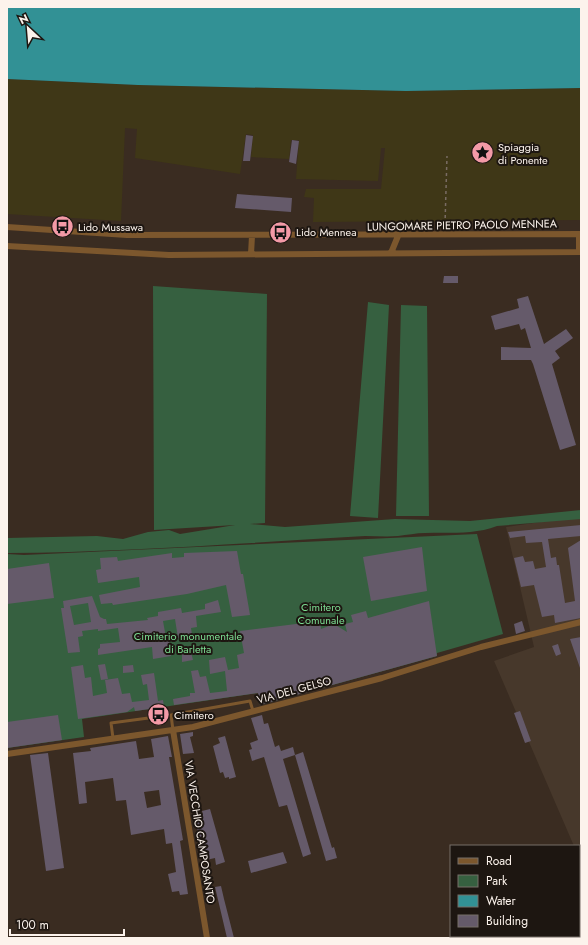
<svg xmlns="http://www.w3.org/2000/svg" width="588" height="945" font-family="Jost,sans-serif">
	<rect width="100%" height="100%" fill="#3a2c21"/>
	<!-- commercial -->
	<path fill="#47382b" d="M581,516V862L579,857V846H574L494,661L534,647L506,527Z"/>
	<!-- green -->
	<path fill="#366040" d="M153,286L267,294L265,523L250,524L285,527L395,519L470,521L581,510V519L497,526C474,535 449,532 425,533C416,533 407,535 398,536C387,537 376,536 365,536C245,543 126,552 7,553V538L97,536L123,539L148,532L169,530L180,534L235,525L154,530Z
		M368,302L389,305L378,518L350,516Z
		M401,305L427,306L429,516H396Z
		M477,534L503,634L437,653V656L260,705L258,693L82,719L84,737L7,748V554L24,555Z"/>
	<!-- sand -->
	<path fill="#3f3717" d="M7,79L138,85L406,91L581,88V220L313,222L314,198L304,197L306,189H381L385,148H381L378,181L296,179L299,140H291L289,159L251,157L253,135L246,134L240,174L135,158L137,129L125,128L121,221L7,214Z"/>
	<!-- water -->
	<path fill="#329195" d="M7,7H581V88L406,91L138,85L7,79Z"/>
	<!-- building -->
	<path fill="#655a6a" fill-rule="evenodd" d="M246,135L253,136L250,161H243Z
		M292,140L299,141L296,164L289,162Z
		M237,194L292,198L291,212L235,208Z
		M444,276H458V283H443Z
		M528,296L544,344L566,329L573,338L555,351L560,358L552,364L576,445L560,450L533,364L531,360H501V347L531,348L525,328L521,330L519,324L495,330L491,316L519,308L517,299Z
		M581,525V536L548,539L551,558L556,557L557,565H559L565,603L575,601L568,548L581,540V618L555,623L554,615L542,617L534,585L521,587L514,558L523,556L525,562L533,561L535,569L546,567L542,542L526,543L525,536L510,538L508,532Z
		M422,547L427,591L371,601L363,557Z
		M237,551L241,574H243L250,615L232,617L226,585L187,594L113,605L112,603L101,604L99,595L140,587L139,577L98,583L96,570L101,569L100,558L117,557L118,561L172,553V558L184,557V553Z
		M49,563L54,598L7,604V569Z
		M92,596L100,617L104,619H106L107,624L148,620L147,618L158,616V612L181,608L182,613L205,609V604L218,600L221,612L196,616L197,627L191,628L193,641L184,642V637L178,638L175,619L163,621L166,638H169L171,656L153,659L152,647L98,655V649L100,648V644L120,642L118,628L98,631V629L82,631L83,636L78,637L80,652L68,653L61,608H64L63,601ZM88,603L91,622L74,625L70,606Z
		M429,601L437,656L260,705L258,693L174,705L173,699L190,696V693H195L191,671L198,670L200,677L206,676L210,693L227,691L225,671L210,674L209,660L225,657L228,670L239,668L237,655L244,653L240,631L320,621L321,629L334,624L347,632L345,624L353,622L351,615L366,611L368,618Z
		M522,621L525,631L516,634L514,624Z
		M581,637V668H580L570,639Z
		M558,644L561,654L556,656L552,646Z
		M190,648L193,660L182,662V650Z
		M105,664L108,679L101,680L98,665Z
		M83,665L85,678L91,677L93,696L107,693L105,680L118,678L122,694L130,693L132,702L149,700L147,684L143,685L141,675L154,673L158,701L163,700L164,707L135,711L134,707L127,712L78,719L71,667Z
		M133,665L134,672L123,673V666Z
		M520,711L531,741L525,743L514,713Z
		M58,715L62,740L7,748V722Z
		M262,715L264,724L268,723L275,747L279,745L281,751L293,747L295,755L303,752L332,848L334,847L337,858L326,861L295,755L283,759L311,854L303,857L287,805L279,807L264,757L252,761L249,750L252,749L250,743L258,740L251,718Z
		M193,732V736L190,737L194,753L183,754L180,734Z
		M168,736L172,757H169L183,840L180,841L188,894L180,895L179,891L172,892L168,874L176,872L172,843L166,844L164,829L131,835L126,800L116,801L113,778L85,782L87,803L79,804L73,753L91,751L90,748L136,741L139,759L154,757L151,739ZM159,790L161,805L147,808L144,792Z
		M225,736L236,777L229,779V777L225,778L223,772L220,773L213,746L220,743L218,738Z
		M48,753L64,868L46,871L30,755Z
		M210,809L225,862L216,865L215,858L206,860L194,818L203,815L202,811Z
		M283,852L287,863L251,873L248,861Z
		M221,886L224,899L234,938H227L215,887Z"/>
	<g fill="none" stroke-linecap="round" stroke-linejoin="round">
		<!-- path -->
		<path stroke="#796c63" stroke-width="1.5" stroke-dasharray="3 3" stroke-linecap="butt" d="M445,224L447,156"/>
		<!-- lane -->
		<path stroke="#7c572d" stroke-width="3" d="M171,715L250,701L253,711
			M113,738L111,723L171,715L173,730"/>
		<!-- street -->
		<path stroke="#7c572d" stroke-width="6" d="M7,227L127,235L581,234
			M7,246L169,255L581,252
			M579,252V234
			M391,253L398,236
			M251,254L252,236
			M173,730L207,938
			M7,754L193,727L382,678L481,647L581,622"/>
	</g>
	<!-- icons -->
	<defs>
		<symbol id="sight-disc" viewBox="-11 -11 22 22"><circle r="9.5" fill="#f39aa7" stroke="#1d1611"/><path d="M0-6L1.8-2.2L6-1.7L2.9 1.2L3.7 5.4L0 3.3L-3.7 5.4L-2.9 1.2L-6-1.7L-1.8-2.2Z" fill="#111"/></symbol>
		<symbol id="bus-disc" viewBox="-11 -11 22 22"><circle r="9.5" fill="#f39aa7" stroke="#1d1611"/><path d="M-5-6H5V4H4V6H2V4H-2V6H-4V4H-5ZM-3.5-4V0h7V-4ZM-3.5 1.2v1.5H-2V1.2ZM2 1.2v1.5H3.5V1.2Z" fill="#111"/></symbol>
	</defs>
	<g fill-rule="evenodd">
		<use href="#sight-disc" x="470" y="140" width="25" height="25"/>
		<use href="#bus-disc" x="50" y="214" width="25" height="25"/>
		<use href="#bus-disc" x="268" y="220" width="25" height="25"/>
		<use href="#bus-disc" x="146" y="702" width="25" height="25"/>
	</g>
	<g text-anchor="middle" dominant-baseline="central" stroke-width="4" stroke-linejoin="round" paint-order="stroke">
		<!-- poi labels -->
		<g font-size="11" fill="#fcf3ec" stroke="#1d1611" text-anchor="start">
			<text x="498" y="147">Spiaggia<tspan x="498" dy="13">di Ponente</tspan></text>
			<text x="78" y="227">Lido Mussawa</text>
			<text x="296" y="232">Lido Mennea</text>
			<text x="174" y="715">Cimitero</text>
		</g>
		<!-- street labels -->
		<g font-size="11" fill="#fcf3ec" stroke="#1d1611">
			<text transform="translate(462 225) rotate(-1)">LUNGOMARE PIETRO PAOLO MENNEA</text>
			<text transform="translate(294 690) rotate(-15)">VIA DEL GELSO</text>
			<text transform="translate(200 832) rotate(81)">VIA VECCHIO CAMPOSANTO</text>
		</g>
		<!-- park labels -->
		<g font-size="11" fill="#7cdd93" stroke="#1d1611">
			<text x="321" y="607">Cimitero<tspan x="321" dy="13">Comunale</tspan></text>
			<text x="188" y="636">Cimiterio monumentale<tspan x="188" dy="13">di Barletta</tspan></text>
		</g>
	</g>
	<!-- border -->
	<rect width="588" height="945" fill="none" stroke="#fcf3ec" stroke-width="16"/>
	<!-- legend -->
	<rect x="450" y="845" width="130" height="92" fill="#1d1611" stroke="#766e69"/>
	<rect x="458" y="858" width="20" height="6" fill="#7c572d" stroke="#766e69"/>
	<text x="486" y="865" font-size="12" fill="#fcf3ec">Road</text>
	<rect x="458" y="875" width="20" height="12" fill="#366040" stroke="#766e69"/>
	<text x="486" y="885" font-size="12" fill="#fcf3ec">Park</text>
	<rect x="458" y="895" width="20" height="12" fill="#329195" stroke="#766e69"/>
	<text x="486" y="905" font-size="12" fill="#fcf3ec">Water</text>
	<rect x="458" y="915" width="20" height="12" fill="#655a6a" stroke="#766e69"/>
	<text x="486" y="925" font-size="12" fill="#fcf3ec">Building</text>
	<!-- north arrow -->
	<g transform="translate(28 28) rotate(334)" stroke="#1d1611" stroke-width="3" paint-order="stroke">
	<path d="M0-3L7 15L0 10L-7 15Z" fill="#fcf3ec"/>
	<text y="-6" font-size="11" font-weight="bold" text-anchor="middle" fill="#fcf3ec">N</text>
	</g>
	<!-- scale -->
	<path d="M10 929v6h114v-6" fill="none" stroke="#fcf3ec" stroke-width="2"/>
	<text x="16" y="929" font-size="12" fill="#fcf3ec" stroke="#1d1611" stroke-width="3" paint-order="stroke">100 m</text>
</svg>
